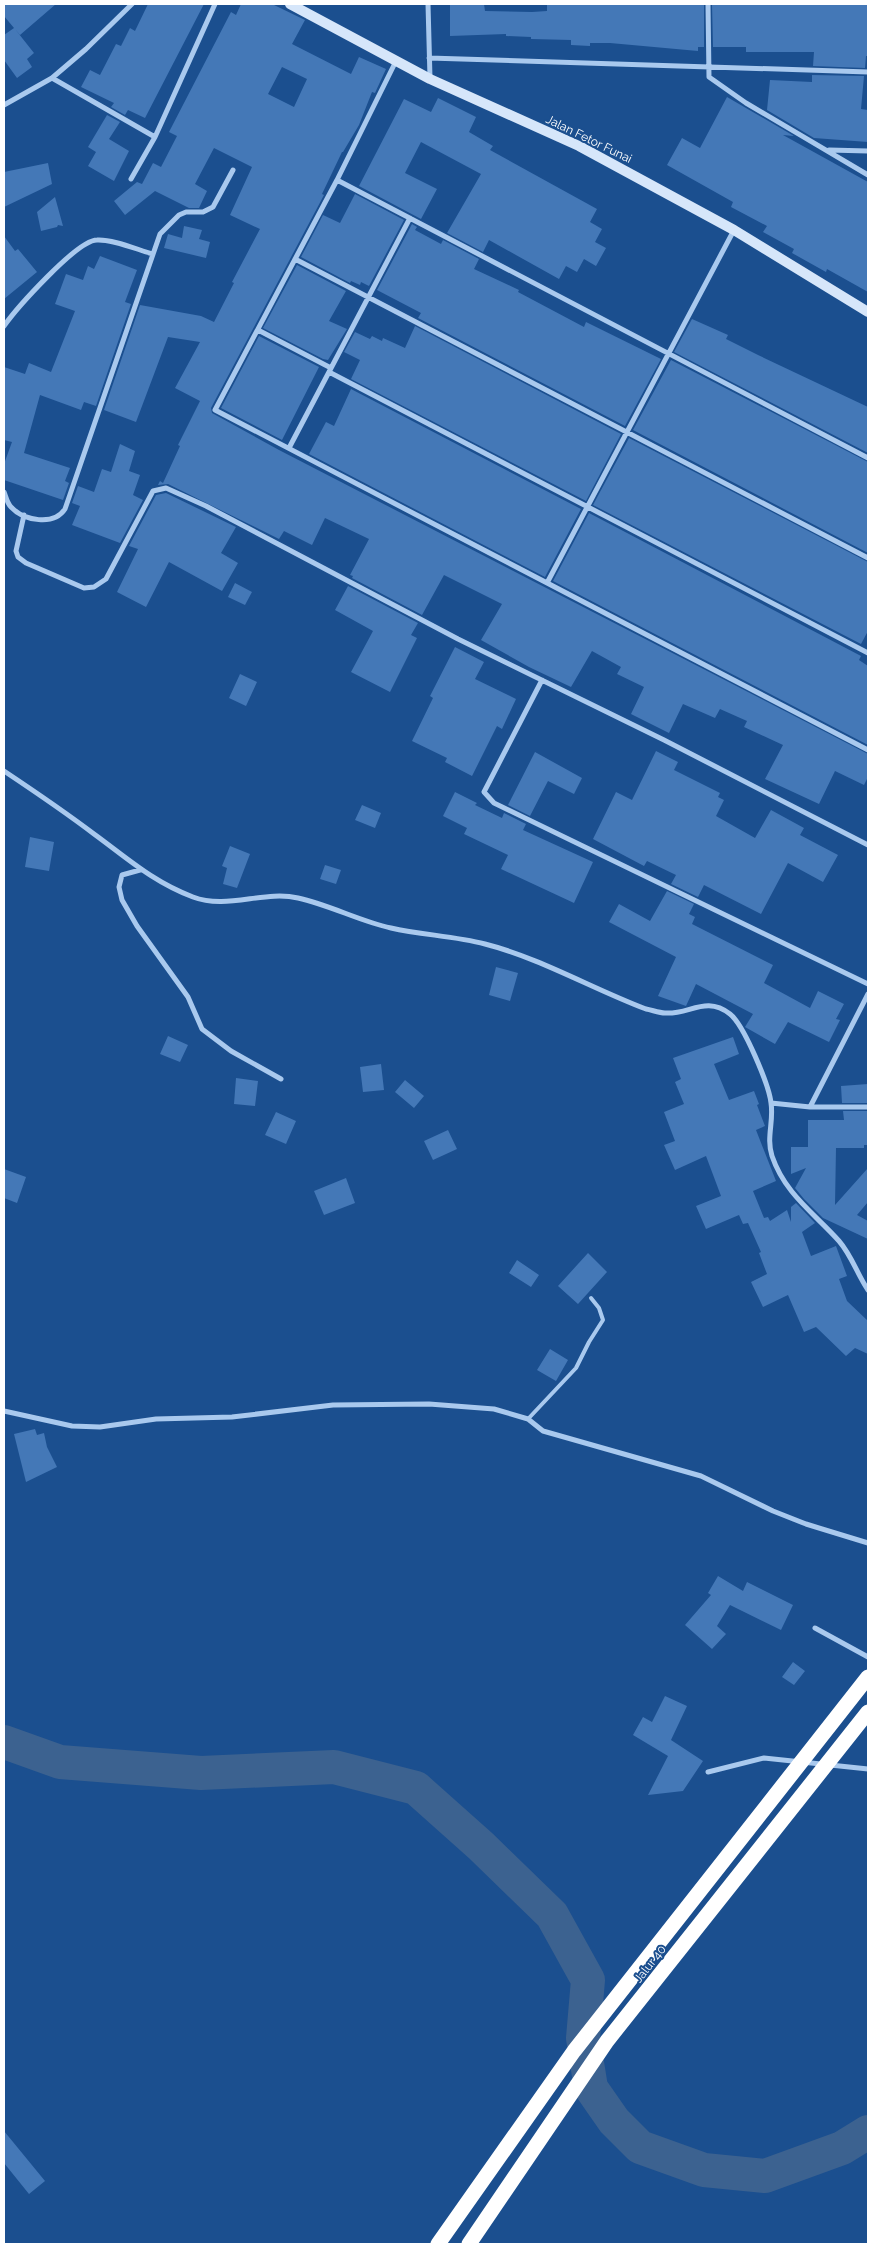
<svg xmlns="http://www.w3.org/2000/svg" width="872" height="2248" font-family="Raleway,sans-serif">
	<rect width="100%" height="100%" fill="#1b4f8f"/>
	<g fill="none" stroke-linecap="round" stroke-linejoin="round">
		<!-- river -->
		<path stroke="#3c6290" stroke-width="34" d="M4,1742L60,1762L201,1773L334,1767L416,1788L481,1846L552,1915L588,1980L583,2038L591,2088L614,2121L640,2147L704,2170L765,2176L842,2148L868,2132"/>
	</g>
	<!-- building -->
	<path fill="#4478b7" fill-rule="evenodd" d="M4,4H56L20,35L15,29L34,53L27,59L32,67L17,78L4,60V35L14,28L4,16Z
		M148,4H204L145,118L128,110L125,115L111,107L114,103L81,87L90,70L100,75L116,44L121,46L130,28L135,31Z
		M241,4H272L305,20L292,44L351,74L359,57L386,69L375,93L372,92L359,125L343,152H342L322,194L324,195L211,408L212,413L279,450L868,754V777L864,785L835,771L819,804L765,779L783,745L744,727L747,721L720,709L715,718L683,704L669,733L631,714L644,687L617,674L621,667L592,651L571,687L529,667L481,640L502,604L444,575L422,615L352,578L353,576L350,575L369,539L325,518L312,545L284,531L279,539L168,484L158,485L160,481L163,483L180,446L178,445L200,401L175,388L200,342L168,337L136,422L104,410L140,305L201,316L214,322L234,283L232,282L260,229L230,215L252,167L214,148L195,184L207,191L199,208H189L155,191L125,215L114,201L137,182L142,184L153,163L161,167L177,136L169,132L231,12L236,15ZM282,67L307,79L294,107L268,94Z
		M450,4H484L485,11L532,12L547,11V4H704V47H698V51L610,43H590V46L571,45V40L531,39V37L506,36V34L450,36Z
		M712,4H868V56H866L865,68L813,66L814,52H746V47H713Z
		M812,75L864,76L861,109L868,110V142L814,138L767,110L770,80L812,82Z
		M727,97L794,136L783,135L868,182V292L827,269L826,272L792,253L794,249L763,232L767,226L731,207L733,202L667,165L682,138L700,148Z
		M438,98L476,117L469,132L493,146L490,150L597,209L590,222L602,229L595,242L606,248L596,266L584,259L577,272L566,266L559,279L489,240L483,252L447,233L481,174L421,142L405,173L437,189L421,219L359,186L404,99L431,112Z
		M107,115L120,122L109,139L129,151L114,181L88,166L96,152L88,147Z
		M48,163L52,184L4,207V172Z
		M355,194L404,220L369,286L361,282L360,285L351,281L350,283L301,257L323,215L340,223Z
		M55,197L63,226L58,225L57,227L41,231L37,212Z
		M412,224L417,227L415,230L441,244L443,240L479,259L474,269L519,290L518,292L584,327L586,322L661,359L625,426L418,318L421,313L377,290Z
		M184,226L202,230L199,239L210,242L206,258L164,248L168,234L182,238Z
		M4,236L15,251L18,249L37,272L4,299Z
		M100,256L137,270L125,302L131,304L96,406L84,402L81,410L40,395L24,453L70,468L65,481L69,483L63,500L4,480V464L12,442L4,440V367L25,374L29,363L51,372L75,311L55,304L66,274L83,280L88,266L94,269Z
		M297,265L346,291L329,321L347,329L328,360L323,359L263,328Z
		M692,319L728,335L726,339L758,355L868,407V453L674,352Z
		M415,326L621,434L586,501L351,379L360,360L344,352L355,332L370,339L372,336L382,341L383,338L405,348Z
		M259,336L319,367L282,440L221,408Z
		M671,360L868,462V553L633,430Z
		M351,389L581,509L545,577L309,454L326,422L334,426Z
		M629,438L868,562V631L861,644L593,505Z
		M120,444L135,451L129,471L140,475L133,495L143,500L120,543L72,525L80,506L72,503L78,486L94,492L102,469L111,472Z
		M166,493L236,527L221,553L238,563L222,591L169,562L146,607L117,592L138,549L129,546L156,495Z
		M589,513L861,656L859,660L868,666V745L553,581Z
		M235,583L252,592L245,605L228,597Z
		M348,586L418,623L411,635L417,638L390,692L351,672L373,631L335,610Z
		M455,647L484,662L475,679L516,699L502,729L497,726L472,776L445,762L447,758L412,741L433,698L430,696Z
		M240,674L257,682L246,706L229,698Z
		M656,751L678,762L674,770L720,793L718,797L724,800L716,816L755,838L771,810L804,828L800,835L838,855L823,882L788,863L761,914L704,885L698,897L671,884L676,875L647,861L644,866L593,839L616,792L632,800Z
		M535,752L582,778L574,794L548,781L530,816L508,805Z
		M455,792L477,803L475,805L502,818L504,813L526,824L523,830L593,862L574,903L501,869L508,855L464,834L467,828L443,816Z
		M362,805L381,813L375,828L355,820Z
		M30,837L54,842L49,871L25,867Z
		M230,846L250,854L237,888L223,884L227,868L222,866Z
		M325,865L341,870L336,884L320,879Z
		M667,891L694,904L689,914L695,917L692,924L773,965L764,983L810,1008L818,991L844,1004L836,1019L840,1020L829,1042L788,1022L775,1044L745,1027L753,1014L696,984L686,1006L658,996L676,957L609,922L619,904L650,921Z
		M496,967L518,973L510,1001L489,995Z
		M168,1036L188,1045L180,1062L160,1054Z
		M733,1037L739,1054L714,1064L729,1100L754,1091L759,1104L757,1105L765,1126L756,1130L776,1181L753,1191L764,1218L768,1217L770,1221L787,1210L791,1222V1207L796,1203L815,1223L802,1232L811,1256L836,1246L847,1276L839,1279L847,1301L868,1321V1354L855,1348L846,1356L816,1327L804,1332L788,1295L763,1307L751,1282L767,1274L759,1253L761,1252L748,1223L743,1224L739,1215L706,1229L696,1206L721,1196L706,1156L675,1170L664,1145L675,1141L664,1112L684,1104L675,1082L681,1079L673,1058Z
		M381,1064L384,1090L363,1092L360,1067Z
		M236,1078L258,1081L255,1106L234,1104Z
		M405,1080L424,1096L414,1108L395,1092Z
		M868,1084V1103H842L841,1086Z
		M843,1111H868V1145H864V1148H836L835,1205L868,1168V1202L857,1215L868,1221V1239L823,1218L804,1199L795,1188L806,1168L791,1174V1147H808V1120H844Z
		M276,1112L296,1121L286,1144L265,1135Z
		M448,1130L457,1149L433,1160L424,1141Z
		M4,1169L26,1177L17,1203L4,1198Z
		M346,1178L355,1203L324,1215L314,1191Z
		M588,1253L607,1272L578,1304L558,1286Z
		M517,1260L539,1275L531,1287L509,1273Z
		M550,1349L568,1360L556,1381L537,1370Z
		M35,1429L37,1435L44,1433L47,1447L57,1467L26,1482L14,1434Z
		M718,1576L743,1591L747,1582L793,1605L781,1630L730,1605L717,1626L726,1634L712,1649L685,1625L711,1595L708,1593Z
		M793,1662L805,1671L794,1685L782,1677Z
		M665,1696L687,1706L671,1740L703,1761L683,1791L648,1795L668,1756L633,1735L643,1717L652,1722Z
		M4,2131L45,2181L29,2194L4,2163Z"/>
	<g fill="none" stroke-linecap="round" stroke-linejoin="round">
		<!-- lane -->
		<path stroke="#a9c9ee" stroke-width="4" d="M528,1419L576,1368L589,1342L603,1320L599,1308L591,1298"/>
		<!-- street -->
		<path stroke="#a9c9ee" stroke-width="5" d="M428,4L430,78
			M708,4L709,77L746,103L868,175
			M429,58L868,72
			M396,61L337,180L215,410L868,750
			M52,78L155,137
			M4,105L52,78L86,49L132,4
			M829,150L868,151
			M131,179L155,137L215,4
			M337,180L868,458
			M295,259L868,558
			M4,326C16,309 77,240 97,240C113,239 138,250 153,254
			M258,330L331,368
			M329,372L868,653
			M289,448L410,218
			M4,492C6,497 7,503 11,507C24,521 54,526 65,509L160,234L179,215L186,212H203L213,207L233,170
			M24,515L16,551L18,557L26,563L84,588L94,587L106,579L153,491L166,488L206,506L458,639L664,740L868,845
			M547,583L734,230
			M542,680L484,792L494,803L868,984
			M4,771C34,791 65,812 94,834C127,858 153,882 193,897C227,910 264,890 298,898C330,905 359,921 391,928C422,935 454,936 485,944C540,958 593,989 646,1009C652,1010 659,1013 665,1013C689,1015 706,995 730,1014C744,1025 769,1085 771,1103C774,1121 766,1138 772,1156C785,1194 814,1213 839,1241C852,1256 857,1274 868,1290
			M140,870L122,875L119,887L122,900L137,926L188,997L202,1029L231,1051L281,1079
			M771,1103L810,1107H868
			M810,1107L868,994
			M4,1411L72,1426L100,1427L156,1419L232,1417L333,1405L429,1404L494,1409L528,1419L543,1431L701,1476L773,1511L806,1524L868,1543
			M815,1628L868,1657
			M708,1772L764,1758L868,1769"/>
		<!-- secondary -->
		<path stroke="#d6e6fa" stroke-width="10" d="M290,4L430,79L579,146L734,230L868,312"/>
		<!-- highway-bridge -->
		<path stroke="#fff" stroke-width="15" d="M438,2244L574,2051L868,1677
			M469,2244L607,2041L868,1712"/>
	</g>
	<g text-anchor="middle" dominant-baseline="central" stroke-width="4" stroke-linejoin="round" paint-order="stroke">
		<!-- street labels -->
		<g font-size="12" fill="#fff" stroke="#1b4f8f">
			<text transform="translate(589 139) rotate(26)">Jalan Fetor Funai</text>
			<text transform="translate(650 1964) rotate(-52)">Jalur 40</text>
		</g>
	</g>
	<!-- border -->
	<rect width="872" height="2248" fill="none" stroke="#ffffff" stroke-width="10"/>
</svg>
